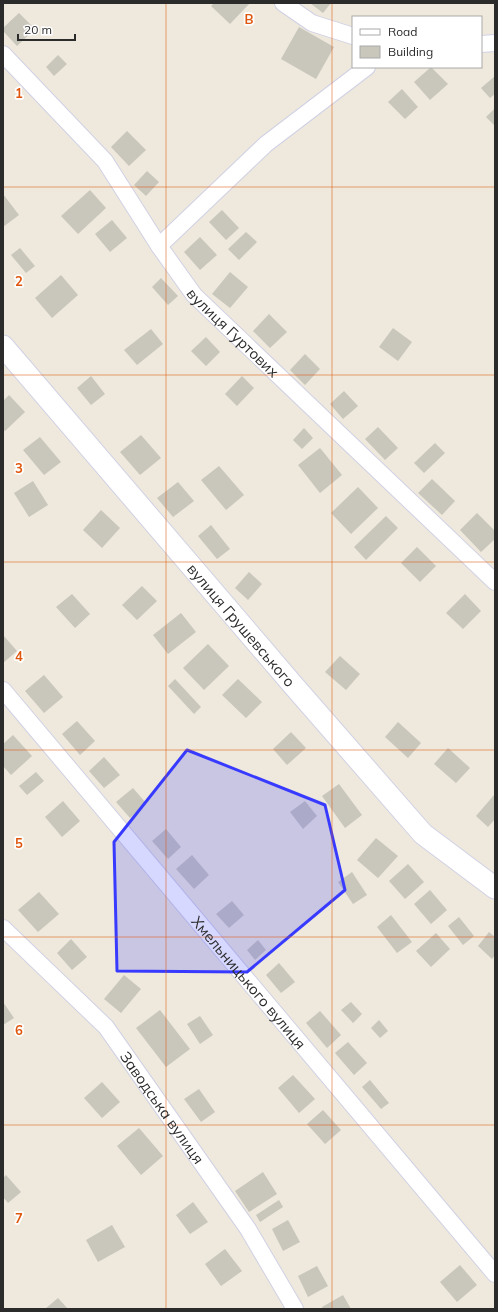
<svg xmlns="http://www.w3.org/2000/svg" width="498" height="1312" font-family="Mulish,sans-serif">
	<rect width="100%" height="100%" fill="#eee9dc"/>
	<!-- building -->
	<path fill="#c9c6bc" d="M214,3H250L230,24L211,6Z
		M310,3H331L323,13Z
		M19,13L35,29L17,46L3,31V28Z
		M299,27L334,47L316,79L281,59Z
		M58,55L67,64L54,76L46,67Z
		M431,67L448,84L430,100L414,82Z
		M495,76V94L490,98L481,88Z
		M402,89L418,107L405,119L388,102Z
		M495,108V126L486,117Z
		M127,131L146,150L129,166L111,147Z
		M147,171L159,182L146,196L134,185Z
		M90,190L106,208L78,234L61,216Z
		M3,194L19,215L3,227Z
		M222,210L239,228L226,240L209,222Z
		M112,220L127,238L110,252L95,234Z
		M246,232L257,242L239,260L228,249Z
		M200,237L217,255L200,270L184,252Z
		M20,248L35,266L26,273L11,255Z
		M230,272L248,287L230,308L212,294Z
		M61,275L78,295L52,318L35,298Z
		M161,278L178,296L168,305L152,287Z
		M269,314L287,332L270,348L253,331Z
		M393,328L412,342L398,361L379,347Z
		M151,329L163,344L137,365L124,350Z
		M206,337L220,352L206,366L191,351Z
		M305,354L320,369L305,385L290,370Z
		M91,376L105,394L91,405L77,388Z
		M242,376L254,388L237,406L225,394Z
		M344,391L358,406L343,419L330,404Z
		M9,395L25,412L5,431L3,430V401Z
		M378,427L398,448L385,460L365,439Z
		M304,428L313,438L302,449L293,440Z
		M141,435L161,458L140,475L120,452Z
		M40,437L61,462L44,475L23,450Z
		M435,443L445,453L424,473L414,463Z
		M320,448L342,475L320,493L298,465Z
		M219,466L244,495L226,510L201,480Z
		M432,479L455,501L442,515L418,493Z
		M33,481L48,505L29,517L14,493Z
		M178,482L194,501L173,517L157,498Z
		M358,487L378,508L351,534L331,513Z
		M101,510L120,528L102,548L83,530Z
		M477,513L495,531V539L481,552L460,530Z
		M386,516L398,528L366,560L354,547Z
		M211,525L230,549L217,559L198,536Z
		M417,547L436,566L420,582L401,563Z
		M249,572L262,584L248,600L235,588Z
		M142,586L157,601L137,620L122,605Z
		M72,594L90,614L75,628L56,607Z
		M465,594L481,611L463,629L446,613Z
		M181,613L196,632L168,654L153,635Z
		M3,635L17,651L3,663Z
		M208,644L229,666L204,690L183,668Z
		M340,656L360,674L346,690L325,672Z
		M44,675L63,697L44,713L25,691Z
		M175,679L201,707L194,714L168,686Z
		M238,679L262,702L246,718L222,695Z
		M77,721L95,741L80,755L62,734Z
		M398,722L421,743L408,758L385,737Z
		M291,732L306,748L287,765L273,749Z
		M13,735L32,756L11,775L3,766V744Z
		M448,748L470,768L456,783L434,764Z
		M104,757L120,775L104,788L89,771Z
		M36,772L44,781L27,795L19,786Z
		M339,784L362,815L345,828L322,796Z
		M133,788L146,803L130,818L116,802Z
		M494,795L495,797V819L488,827L476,816Z
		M63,801L80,821L62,837L45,817Z
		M305,801L317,816L303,829L290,812Z
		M166,829L181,847L168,859L152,841Z
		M376,838L398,856L378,878L357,860Z
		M192,855L209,875L194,889L176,869Z
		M408,864L424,882L405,899L389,881Z
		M352,872L367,895L353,904L338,882Z
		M430,890L447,910L431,924L414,904Z
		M39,892L59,914L38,932L18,910Z
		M232,901L244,915L229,928L216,914Z
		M391,915L412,942L397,953L377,927Z
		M459,917L474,936L463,945L448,926Z
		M489,932L495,937V955L492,959L478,946Z
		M436,933L450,949L431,967L416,951Z
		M71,939L87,957L72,970L57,953Z
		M258,940L266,950L255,960L247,950Z
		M279,963L295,982L281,993L266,975Z
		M124,975L141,989L121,1013L104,999Z
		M3,1002L14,1018L3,1025Z
		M351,1002L362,1014L353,1023L341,1010Z
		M160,1010L190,1049L166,1067L136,1028Z
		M320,1011L341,1035L327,1048L306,1023Z
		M200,1016L213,1035L200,1044L187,1024Z
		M379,1020L388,1031L380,1038L371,1028Z
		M348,1042L367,1063L354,1075L335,1053Z
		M293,1075L315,1099L299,1113L278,1088Z
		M370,1080L389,1103L381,1109L362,1087Z
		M102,1082L120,1102L102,1118L84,1098Z
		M199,1089L215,1112L201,1122L184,1099Z
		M323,1110L341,1130L325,1144L307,1124Z
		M139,1128L163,1156L141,1175L117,1146Z
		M263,1172L277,1194L249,1212L235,1191Z
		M6,1175L21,1192L8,1203L3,1197V1178Z
		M279,1200L283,1207L260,1222L256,1215Z
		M193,1202L208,1222L190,1234L176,1215Z
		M288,1220L300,1242L283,1251L272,1229Z
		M112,1225L125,1247L98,1262L86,1240Z
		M225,1249L242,1271L221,1286L205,1264Z
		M460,1265L477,1285L457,1302L440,1282Z
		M317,1266L328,1286L308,1297L298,1276Z
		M343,1295L351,1309H323L322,1307Z
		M58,1298L68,1309H45Z"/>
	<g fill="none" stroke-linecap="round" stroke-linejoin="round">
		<defs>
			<g id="minor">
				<path d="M283,3L312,23L353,36"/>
				<path d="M481,44L495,43"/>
				<path id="s1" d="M3,54L105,161L159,246L194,295L495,582"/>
				<path d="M159,246L266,144L367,67"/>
				<path id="s2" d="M3,690L495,1274"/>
				<path id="s3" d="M3,928L106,1027L248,1229L295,1309"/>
			</g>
			<g id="tertiary">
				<path id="s4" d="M3,346L293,685L423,834L495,888"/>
			</g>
		</defs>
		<!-- minor casing -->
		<use href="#minor" stroke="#d1d1e5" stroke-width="18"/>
		<!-- tertiary casing -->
		<use href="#tertiary" stroke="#d1d1e5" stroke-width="23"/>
		<!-- minor -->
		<use href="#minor" stroke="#fff" stroke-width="16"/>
		<!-- tertiary -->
		<use href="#tertiary" stroke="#fff" stroke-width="21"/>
	</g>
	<!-- marked area -->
	<path fill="#383bff" fill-opacity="0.2" stroke="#383bff" stroke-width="3" stroke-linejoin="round" d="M187,750L325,805L345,890L247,972L117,971L114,842Z"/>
	<!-- grid -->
	<path fill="none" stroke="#df570e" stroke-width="1" stroke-opacity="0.55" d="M166,3V1309M332,3V1309M3,187H495M3,375H495M3,562H495M3,750H495M3,937H495M3,1125H495"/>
	<g text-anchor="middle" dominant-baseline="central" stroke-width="3.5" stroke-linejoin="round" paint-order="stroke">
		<!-- street labels -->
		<g font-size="15" fill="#2b2b2b" stroke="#fff">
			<text stroke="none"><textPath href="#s1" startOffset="363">вулиця Гуртових</textPath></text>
			<text stroke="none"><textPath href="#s4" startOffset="367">вулиця Грушевського</textPath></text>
			<text stroke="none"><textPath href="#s2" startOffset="382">Хмельницького вулиця</textPath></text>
			<text stroke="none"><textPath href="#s3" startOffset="241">Заводська вулиця</textPath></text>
		</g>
	</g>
	<g font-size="13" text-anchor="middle" font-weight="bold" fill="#df570e" stroke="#fff" stroke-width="3.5" stroke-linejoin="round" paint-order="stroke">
		<text x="249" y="24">B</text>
		<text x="19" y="98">1</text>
		<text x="19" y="286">2</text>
		<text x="19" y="473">3</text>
		<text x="19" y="661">4</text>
		<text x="19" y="848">5</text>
		<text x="19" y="1035">6</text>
		<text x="19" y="1223">7</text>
	</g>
	<!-- border -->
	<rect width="498" height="1312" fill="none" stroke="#2b2b2b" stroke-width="8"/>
	<!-- legend -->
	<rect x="352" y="16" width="130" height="52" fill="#ffffff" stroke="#aaaaaa"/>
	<rect x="360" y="29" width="20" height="6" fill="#ffffff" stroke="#aaaaaa"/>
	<text x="388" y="36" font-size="12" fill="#2b2b2b">Road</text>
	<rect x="360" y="46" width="20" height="12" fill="#c9c6bc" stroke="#aaaaaa"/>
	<text x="388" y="56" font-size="12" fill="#2b2b2b">Building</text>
	<!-- scale -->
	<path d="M18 34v6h57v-6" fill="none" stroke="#2b2b2b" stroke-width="2"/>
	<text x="24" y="34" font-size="12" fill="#2b2b2b" stroke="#ffffff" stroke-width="3" paint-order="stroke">20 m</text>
</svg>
